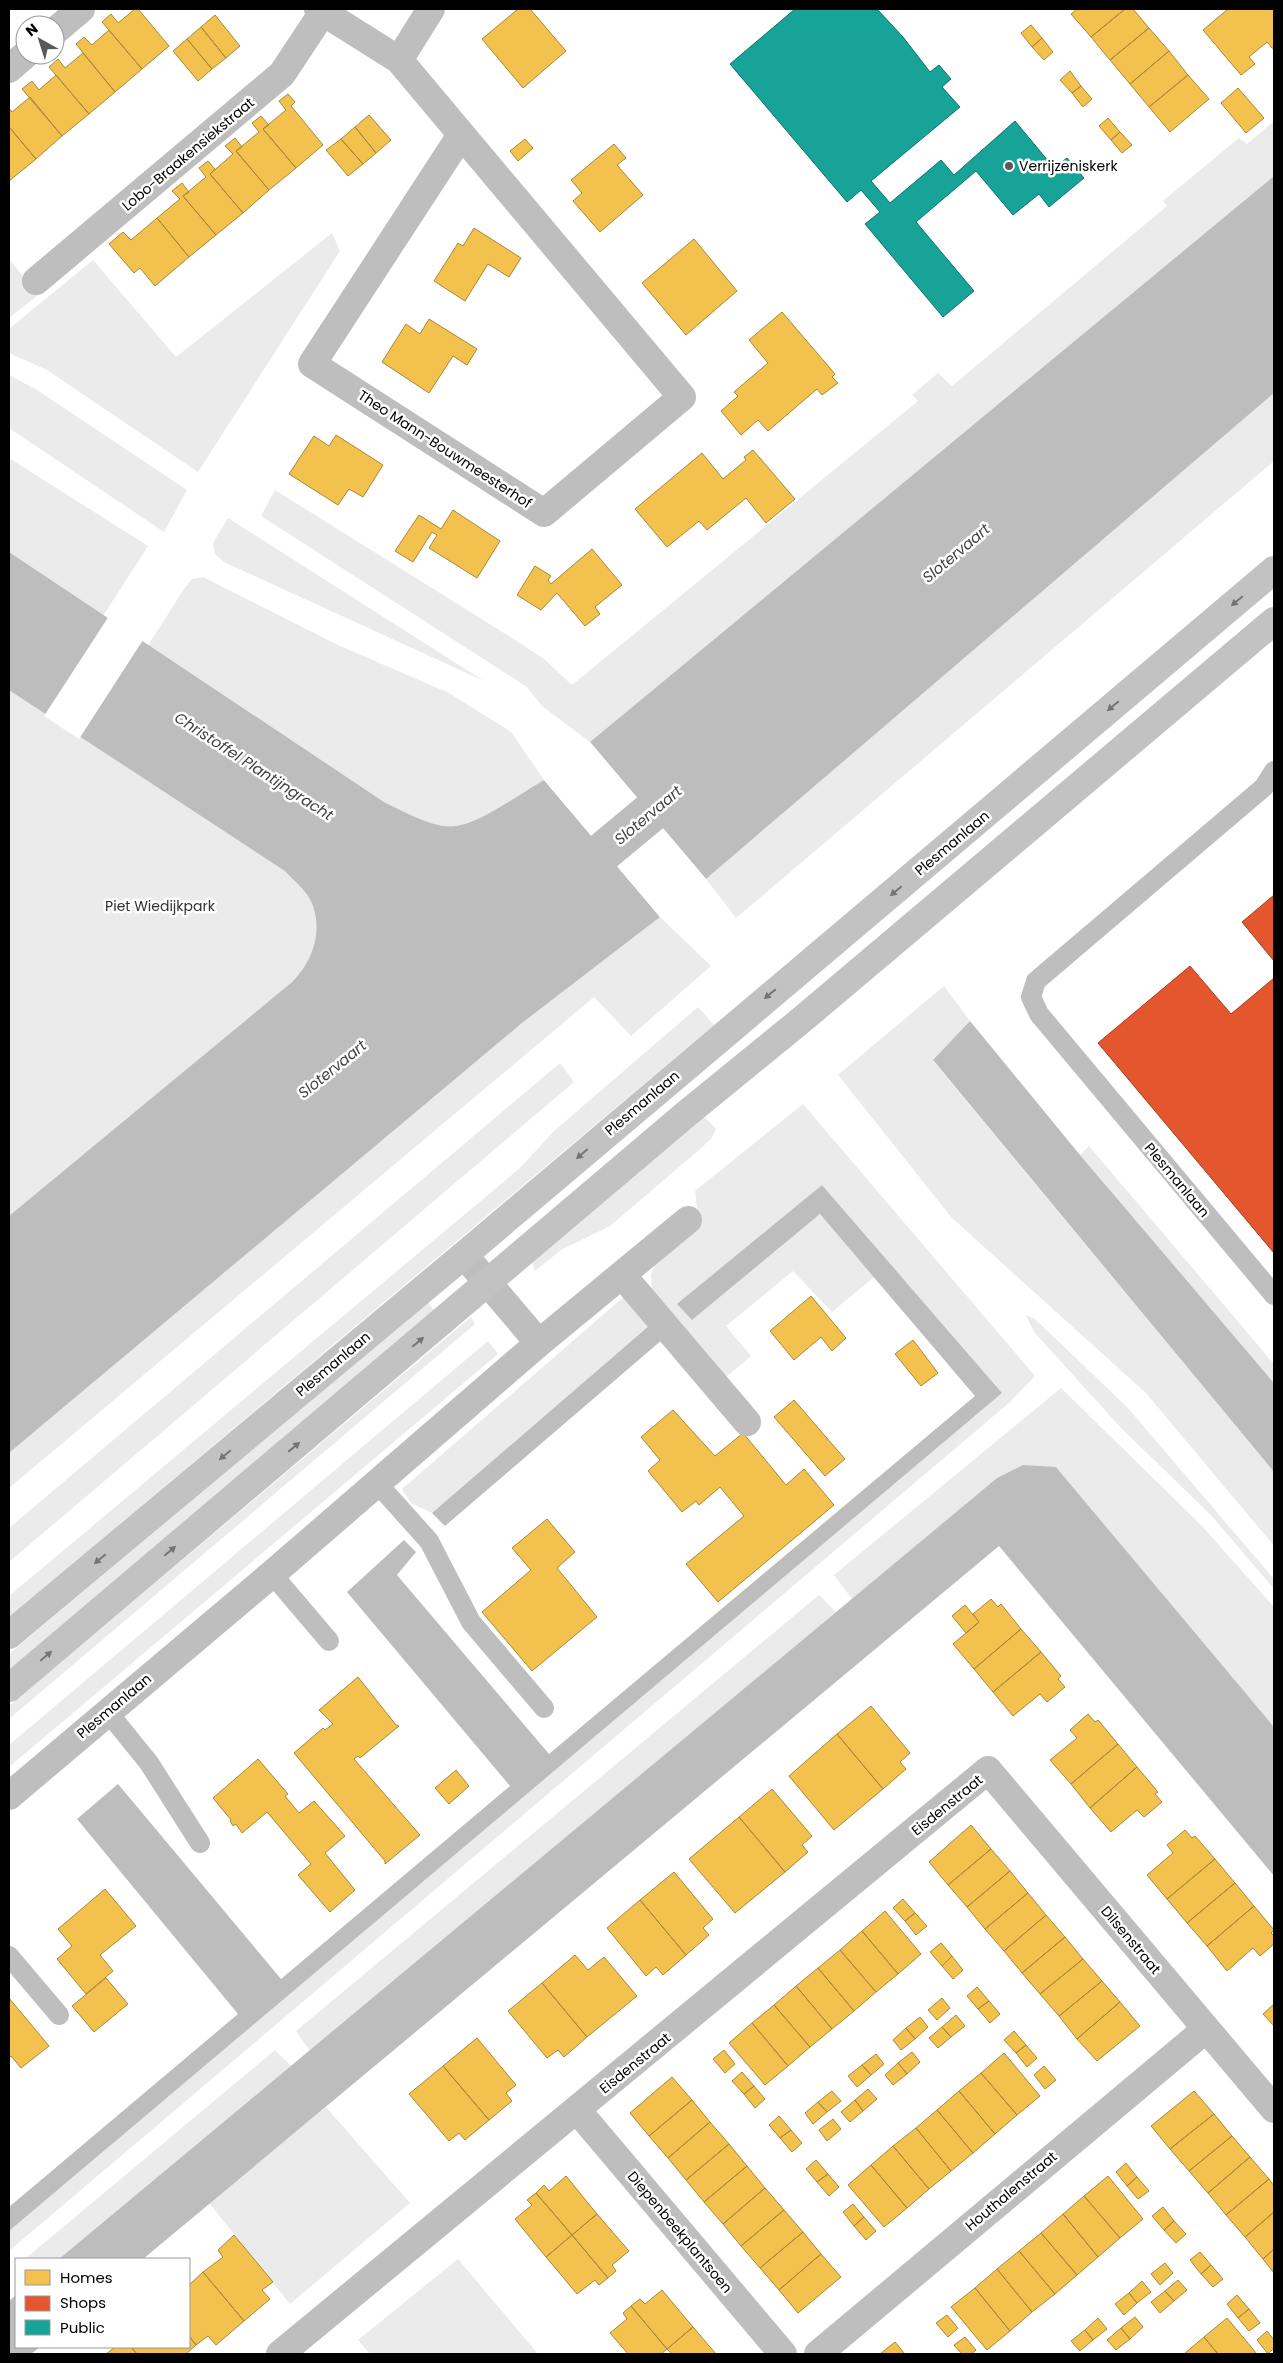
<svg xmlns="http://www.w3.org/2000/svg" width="1283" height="2363" font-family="Poppins,sans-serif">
	<rect width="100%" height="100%" fill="#fff"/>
	<!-- green -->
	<path fill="#ebebeb" d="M1274,121V176L590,742L542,706L527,687L261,516L275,490L520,643L544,659L572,685L918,401L912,395L938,373L952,386L1167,206L1163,201L1239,138L1247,144Z
		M332,233L340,251L198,472L47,370L9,353V329L93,260L176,357Z
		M9,259L38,295L9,318Z
		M9,375L37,390L187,490L164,532L9,428Z
		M1274,393V461L736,918L706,879Z
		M9,458L148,546L103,616L9,552Z
		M228,518L484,681L224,562L215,554L213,543Z
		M203,577L338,645L449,693L511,732L544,780C521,793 481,823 456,826C433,829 403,811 384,802L147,647L184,589L192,579Z
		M9,638L375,921L9,1231Z
		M660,917L711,966L631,1036L594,997L9,1488V1453L522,1023Z
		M944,986L970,1021L933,1061L1274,1472V1546L1146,1393L952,1218L838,1075Z
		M698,1007L714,1025L9,1617V1596L520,1168L554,1131Z
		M560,1063L574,1082L9,1562V1528Z
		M803,1104L1035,1376L1010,1402L9,2251V2231L1002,1393L822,1185L678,1304L692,1320L820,1214L874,1277L832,1312L793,1271L726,1326L751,1356L725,1378L652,1290L651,1275L654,1266L699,1225L695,1191Z
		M702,1114L716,1129L711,1139L699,1150L610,1226L561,1250L535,1271L531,1259Z
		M1089,1146L1274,1364V1383L1080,1155Z
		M626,1295L650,1325L432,1513L411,1503L402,1489Z
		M428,1302L434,1310L9,1670V1654Z
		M1026,1315L1035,1319L1127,1407L1274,1579V1589L1211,1515L1122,1429L1034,1332Z
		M471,1317L475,1324L9,1719V1706Z
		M488,1341L498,1354L9,1767V1745Z
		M1061,1388L1202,1526L1274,1607V1727L1056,1467L997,1478L852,1599L834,1575Z
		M819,1595L836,1612L310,2051L296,2031Z
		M275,2050L291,2066L59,2259H25Z
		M326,2107L410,2203L290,2304L209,2203Z
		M458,2259L538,2354H370L358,2340Z"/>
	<!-- water -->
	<path fill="#bdbdbd" d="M1274,176V393L706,879L590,742Z
		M9,552L384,802C403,811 433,829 456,826C481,823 521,793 544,780L660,917L522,1023L9,1453V1216L291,983C313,962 324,930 311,901C306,890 293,880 285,871L9,690Z
		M970,1021L1080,1155L1274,1383V1472L933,1060Z
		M822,1185L1002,1393L9,2231V2207L238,2014L77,1819L118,1784L281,1979L510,1786L347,1592L404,1540L416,1552L397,1575L549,1754L975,1396L820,1214L692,1320L677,1304Z
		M650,1325L663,1339L445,1526L432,1513Z
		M1023,1465L1056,1467L1274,1727V1876L999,1546L143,2259H59L997,1478Z
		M16,2295V2347H40L31,2354H9V2301Z"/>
	<!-- pier -->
	<path fill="#fff" d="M109,616L143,640L79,739L44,716Z
		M590,742L706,879L704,881L588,743Z
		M546,778L662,916L660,917L544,780Z"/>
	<!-- homes -->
	<path fill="#f2c14e" stroke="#a98737" d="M135,9H138L169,46L142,69L102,22L111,14L118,23Z
		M518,9H530L566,51L523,88L482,39Z
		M1077,9H1125L1091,37L1071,14Z
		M1125,9H1133L1149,28L1110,60L1091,37Z
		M1228,9H1274V50L1267,42L1249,57L1255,64L1241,75L1203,30Z
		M215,15L240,46L226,58L201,27Z
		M1031,25L1042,38L1032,47L1021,33Z
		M201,27L226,58L212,69L187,39Z
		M1149,28L1169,51L1130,84L1110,60Z
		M109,30L142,69L115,92L76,44L84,37L92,45Z
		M1042,38L1053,52L1044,60L1032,47Z
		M187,39L212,69L198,81L173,51Z
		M1169,51L1188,75L1149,107L1130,84Z
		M83,53L115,92L89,114L49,67L58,59L65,68Z
		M1070,71L1081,86L1072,93L1060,80Z
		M56,75L89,114L62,136L22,89L32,81L39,90Z
		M1188,75L1209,99L1170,132L1149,107Z
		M1081,86L1092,99L1083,107L1072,93Z
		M1238,88L1264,118L1246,133L1221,103Z
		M288,94L295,102L291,106L323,145L296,168L263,129L286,110L279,101Z
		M30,97L62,136L36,159L9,127V108L12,112Z
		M369,115L391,140L376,153L355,127Z
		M261,116L269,125L263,129L296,168L269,190L236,151L259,132L252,123Z
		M1108,118L1120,132L1111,140L1099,126Z
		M9,127L36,159L9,181Z
		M355,127L376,153L363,164L341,139Z
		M1120,132L1132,145L1122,153L1111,140Z
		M235,138L242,147L236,151L269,190L243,213L210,174L233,154L225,146Z
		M341,139L363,164L348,176L326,150Z
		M525,139L533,148L518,161L510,151Z
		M614,144L626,158L617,165L643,195L600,232L573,201L582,193L571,180Z
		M208,161L215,169L210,174L243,213L216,235L183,196L206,177L199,168Z
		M182,183L189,192L183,196L216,235L189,257L157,218L180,199L172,191Z
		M157,218L189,257L155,286L140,268L134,273L109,244L123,232L131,240Z
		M474,228L521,258L509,277L488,264L465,301L434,281L458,243L463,246Z
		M694,239L737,291L686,335L642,283Z
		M782,312L835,374L832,377L838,383L822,395L817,389L768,431L758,420L741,435L721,411L738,396L734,392L768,363L749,340Z
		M429,319L477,349L467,365L453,356L429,393L382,362L406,324L420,334Z
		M336,435L383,465L363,497L349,489L338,505L289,474L314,436L329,446Z
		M753,450L795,499L766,523L746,498L707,530L699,521L667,547L635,509L702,453L723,479L746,460L744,457Z
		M453,510L500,541L477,578L429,548L437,535L432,532L413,562L395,551L419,515L441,529Z
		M592,549L622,585L595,607L600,614L585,626L557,593L541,610L517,595L535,566L551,576L548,580L551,584Z
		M811,1296L846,1338L832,1351L821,1337L794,1360L770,1331Z
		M913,1340L938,1373L921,1386L895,1354Z
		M794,1400L845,1459L825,1476L774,1417Z
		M673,1410L715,1456L743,1433L786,1485L804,1469L834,1505L718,1602L686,1564L744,1516L720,1487L699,1505L696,1501L682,1512L648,1471L660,1460L641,1437Z
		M547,1519L575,1552L557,1568L597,1617L532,1671L482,1612L531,1570L512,1548Z
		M991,1599L998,1607L1001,1604L1021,1629L974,1669L953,1644L979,1622L973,1614Z
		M965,1605L979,1622L966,1633L952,1616Z
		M1021,1629L1041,1652L993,1692L974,1669Z
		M1041,1652L1061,1676L1058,1679L1065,1687L1047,1702L1040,1694L1013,1716L993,1692Z
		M358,1677L396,1725L399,1726L360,1758L358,1756L354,1759L420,1835L385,1864V1861L294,1753L323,1728L325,1730L333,1724L319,1710Z
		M871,1706L910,1753L900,1762L906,1769L883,1789L837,1734Z
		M1088,1714L1095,1722L1098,1720L1118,1744L1071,1784L1050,1760L1077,1738L1070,1730Z
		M837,1734L883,1789L834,1830L789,1776Z
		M1118,1744L1137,1767L1090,1808L1071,1784Z
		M258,1759L288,1794L285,1796L299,1813L314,1801L345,1836L325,1853L355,1890L330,1912L298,1875L311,1864L267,1812L242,1833L236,1824L233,1826L230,1821L231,1820L213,1798Z
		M1137,1767L1158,1792L1155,1794L1162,1802L1144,1817L1137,1810L1111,1832L1090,1808Z
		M456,1770L469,1786L449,1804L435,1788Z
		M772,1789L812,1836L802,1845L808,1852L785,1872L739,1817Z
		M739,1817L785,1872L735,1913L689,1859Z
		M971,1825L991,1849L948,1885L929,1862Z
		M1185,1830L1192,1838L1195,1836L1215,1859L1167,1899L1147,1875L1173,1853L1167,1845Z
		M991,1849L1010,1871L967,1907L948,1885Z
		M1215,1859L1235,1883L1187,1923L1167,1899Z
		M1010,1871L1028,1893L985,1929L967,1907Z
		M674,1872L713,1919L703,1928L709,1935L686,1955L640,1900Z
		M1235,1883L1254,1906L1207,1946L1187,1923Z
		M105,1889L136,1926L100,1955L113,1971L86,1994L57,1959L72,1946L58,1929Z
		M1028,1893L1046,1915L1004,1951L985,1929Z
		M903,1899L915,1913L905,1921L893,1908Z
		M640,1900L686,1955L663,1975L656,1967L646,1976L607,1928Z
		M1254,1906L1274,1930L1271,1933L1274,1936V1944L1260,1956L1253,1948L1227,1971L1207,1946Z
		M885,1911L921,1954L898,1974L862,1931Z
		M915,1913L927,1926L916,1935L905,1921Z
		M1046,1915L1065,1937L1022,1973L1004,1951Z
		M862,1931L898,1974L876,1992L840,1950Z
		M1065,1937L1083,1959L1040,1994L1022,1973Z
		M941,1943L952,1956L942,1966L930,1952Z
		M840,1950L876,1992L854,2011L818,1968Z
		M575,1955L588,1970L604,1957L637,1996L587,2037L542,1983Z
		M952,1956L963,1970L953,1979L942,1966Z
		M1083,1959L1102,1981L1059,2016L1040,1994Z
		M818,1968L854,2011L832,2029L796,1986Z
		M106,1978L128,2004L94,2032L72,2006Z
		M1102,1981L1120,2002L1077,2039L1059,2016Z
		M542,1983L587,2037L564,2057L558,2050L547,2058L508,2011Z
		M796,1986L832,2029L810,2047L774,2005Z
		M977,1987L989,2001L978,2009L967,1996Z
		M9,1998L49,2046L21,2068L11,2056L9,2058Z
		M942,1998L950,2008L937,2020L928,2010Z
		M989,2001L1000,2014L990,2023L978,2009Z
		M1120,2002L1140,2026L1097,2061L1077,2039Z
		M1274,2004V2026L1263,2014Z
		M774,2005L810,2047L788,2066L752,2023Z
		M956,2015L965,2026L951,2037L942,2027Z
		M920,2017L928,2027L915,2039L906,2028Z
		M752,2023L788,2066L765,2085L729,2043Z
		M942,2027L951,2037L938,2048L929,2038Z
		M906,2028L915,2039L901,2050L893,2040Z
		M1014,2031L1026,2045L1016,2053L1004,2040Z
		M477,2038L516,2085L506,2093L512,2101L489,2120L443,2066Z
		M1026,2045L1037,2058L1027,2067L1016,2053Z
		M724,2050L735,2064L725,2073L713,2059Z
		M912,2052L920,2062L907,2074L898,2063Z
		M1004,2053L1040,2096L1017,2115L981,2073Z
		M876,2054L884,2064L871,2075L862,2065Z
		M898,2063L907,2074L893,2085L885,2075Z
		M862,2065L871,2075L857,2087L848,2076Z
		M443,2066L489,2120L465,2140L459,2133L449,2141L409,2094Z
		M1044,2066L1056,2080L1045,2089L1034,2075Z
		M742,2072L754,2086L744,2094L732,2081Z
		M981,2073L1017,2115L995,2134L959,2091Z
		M672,2077L692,2100L649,2136L630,2113Z
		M754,2086L765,2099L755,2108L744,2094Z
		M868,2089L877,2099L863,2111L855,2100Z
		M832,2091L841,2101L827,2112L818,2102Z
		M959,2091L995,2134L973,2153L937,2110Z
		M1194,2091L1214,2114L1170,2149L1151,2126Z
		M692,2100L710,2122L668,2158L649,2136Z
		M855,2100L863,2111L850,2122L841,2112Z
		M818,2102L827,2112L813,2124L805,2113Z
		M937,2110L973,2153L951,2171L916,2128Z
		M1214,2114L1232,2136L1189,2171L1170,2149Z
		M779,2116L791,2130L780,2138L769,2125Z
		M833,2119L841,2129L827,2141L819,2130Z
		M710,2122L729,2144L686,2180L668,2158Z
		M916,2128L951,2171L929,2189L893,2146Z
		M791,2130L802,2143L792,2152L780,2138Z
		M1232,2136L1250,2157L1208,2193L1189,2171Z
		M729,2144L747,2166L704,2202L686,2180Z
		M893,2146L929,2189L907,2208L871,2165Z
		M1250,2157L1269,2179L1226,2215L1208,2193Z
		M816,2160L828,2174L817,2182L806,2169Z
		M1126,2163L1137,2177L1127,2186L1116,2172Z
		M871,2165L907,2208L884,2227L848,2185Z
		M747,2166L765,2188L723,2224L704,2202Z
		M828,2174L839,2187L829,2196L817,2182Z
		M566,2176L597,2214L572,2235L536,2193L544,2185L549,2191Z
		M1108,2176L1143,2219L1120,2238L1084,2196Z
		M1137,2177L1149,2191L1138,2199L1127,2186Z
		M1269,2179L1274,2186V2212L1245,2237L1226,2215Z
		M765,2188L784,2210L741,2246L723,2224Z
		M536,2193L572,2235L546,2257L515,2219L532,2205L527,2200Z
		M1084,2196L1120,2238L1098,2257L1063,2214Z
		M853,2204L864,2217L854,2226L843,2212Z
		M1163,2207L1174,2221L1164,2230L1152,2216Z
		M784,2210L803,2232L760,2268L741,2246Z
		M1274,2212V2249L1263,2259L1245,2237Z
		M597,2214L629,2251L612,2265L616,2271L608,2278L572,2235Z
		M1063,2214L1098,2257L1077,2275L1041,2233Z
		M864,2217L876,2231L866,2240L854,2226Z
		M1174,2221L1186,2234L1176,2243L1164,2230Z
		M803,2232L821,2254L779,2290L760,2268Z
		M1041,2233L1077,2275L1055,2294L1019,2251Z
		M234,2235L273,2282L262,2290L270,2299L244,2321L203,2272L223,2257L218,2250Z
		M572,2235L608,2278L599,2285L595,2280L577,2294L546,2257Z
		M1274,2249V2273L1263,2259Z
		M1019,2251L1055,2294L1032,2312L997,2269Z
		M1200,2252L1211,2265L1201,2274L1190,2260Z
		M821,2254L841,2277L798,2313L779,2290Z
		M1165,2263L1173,2273L1160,2285L1151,2274Z
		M1211,2265L1223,2279L1213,2287L1201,2274Z
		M997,2269L1032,2312L1010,2331L975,2288Z
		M203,2272L244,2321L216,2345L208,2336L196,2345L189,2336V2285Z
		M1178,2280L1187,2290L1174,2301L1165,2291Z
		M1142,2281L1151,2292L1137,2303L1129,2293Z
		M975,2288L1010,2331L987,2350L951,2307Z
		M662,2290L693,2327L667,2349L631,2306L640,2299L645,2304Z
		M1165,2291L1174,2301L1160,2313L1151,2302Z
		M1129,2293L1137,2303L1124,2315L1115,2304Z
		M1237,2295L1249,2309L1238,2318L1227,2304Z
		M631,2306L667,2349L661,2354H628L610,2333L627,2319L623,2313Z
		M1249,2309L1260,2323L1249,2331L1238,2318Z
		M947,2315L958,2328L948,2337L936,2323Z
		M1135,2317L1143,2327L1130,2339L1121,2328Z
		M1098,2318L1107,2329L1093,2340L1085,2330Z
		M1227,2318L1257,2354H1218L1204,2337Z
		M693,2327L716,2354H672L667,2349Z
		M1121,2328L1130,2339L1116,2350L1107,2340Z
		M1085,2330L1093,2340L1080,2351L1071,2341Z
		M1267,2331L1274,2340V2348L1268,2354L1257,2340Z
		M189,2336L196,2345L186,2354H137L131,2347H189Z
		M965,2337L976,2350L971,2354H962L954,2345Z
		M1204,2337L1218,2354H1184Z
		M895,2342L905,2354H880Z
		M115,2347H131L137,2354H106Z"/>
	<!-- shops -->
	<path fill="#e4572e" stroke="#a03d20" d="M1274,895V961L1242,922Z
		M1190,966L1231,1014L1274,978V1253L1098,1043Z"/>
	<!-- public -->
	<path fill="#17a398" stroke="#10726a" d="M795,9H877L903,37L930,72L939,65L951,79L942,87L960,107L871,181L890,203L941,160L954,175L1015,121L1054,168L1067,158L1084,178L1049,207L1039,194L1013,215L976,171L916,222L974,291L943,317L865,224L880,212L861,190L847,202L730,64Z"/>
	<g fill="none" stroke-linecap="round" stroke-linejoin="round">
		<!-- canal -->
		<path stroke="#bdbdbd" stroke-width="40" d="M562,886L692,778"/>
		<!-- service -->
		<path stroke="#bebebe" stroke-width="20" d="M1274,771L1264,787L1036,981L1031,997L1039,1014L1274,1295
			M376,1482L429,1541L471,1622L544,1708
			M272,1574L329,1641
			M107,1711L149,1763L200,1843
			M9,1956L59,2015"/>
		<!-- minor -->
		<path stroke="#bebebe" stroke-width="28" d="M318,9L399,60L682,397L544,513L312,364L461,135
			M55,31L81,9
			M399,60L431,9
			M9,69L25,55
			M36,281L282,74L323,12
			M622,1275L747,1422
			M539,1343L688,1220
			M9,1796L272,1574L539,1343L464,1255
			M577,2110L783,2354
			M280,2354L988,1770L1274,2109
			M818,2354L1205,2030"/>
		<!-- secondary -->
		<path stroke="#c2c2c2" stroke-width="28" d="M9,1635L464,1255L1274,570
			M9,1688L685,1115L799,1022L1274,621"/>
	</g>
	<!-- one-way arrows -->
	<defs><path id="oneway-solid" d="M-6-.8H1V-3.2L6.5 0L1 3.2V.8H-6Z" transform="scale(1.25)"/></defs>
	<g fill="#747474">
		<use href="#oneway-solid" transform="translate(1237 601) rotate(140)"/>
		<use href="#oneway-solid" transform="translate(1113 706) rotate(140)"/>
		<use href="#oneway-solid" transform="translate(896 891) rotate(140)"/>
		<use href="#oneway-solid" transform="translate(770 994) rotate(140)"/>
		<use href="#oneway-solid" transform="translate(582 1154) rotate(139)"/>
		<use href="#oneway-solid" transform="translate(418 1342) rotate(-40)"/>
		<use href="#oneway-solid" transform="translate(294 1447) rotate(-40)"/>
		<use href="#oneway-solid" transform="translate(225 1455) rotate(140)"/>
		<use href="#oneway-solid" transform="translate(170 1551) rotate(-40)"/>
		<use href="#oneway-solid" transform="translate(100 1559) rotate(140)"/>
		<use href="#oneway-solid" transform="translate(46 1656) rotate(-40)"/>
	</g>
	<!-- markers -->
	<circle fill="#595959" stroke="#fff" stroke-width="2" cx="1009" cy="166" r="5"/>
	<g text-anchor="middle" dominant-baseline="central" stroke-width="5" stroke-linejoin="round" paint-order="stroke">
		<!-- street labels -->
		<g font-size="14" fill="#000" stroke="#fff">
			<text transform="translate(188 154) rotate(-40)">Lobo-Braakensiekstraat</text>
			<text transform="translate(445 449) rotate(33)">Theo Mann-Bouwmeesterhof</text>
			<text transform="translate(952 843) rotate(-40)">Plesmanlaan</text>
			<text transform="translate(642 1103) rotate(-40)">Plesmanlaan</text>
			<text transform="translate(1177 1180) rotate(50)">Plesmanlaan</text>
			<text transform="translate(333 1364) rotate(-40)">Plesmanlaan</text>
			<text transform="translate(114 1706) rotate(-40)">Plesmanlaan</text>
			<text transform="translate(947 1805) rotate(-39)">Eisdenstraat</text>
			<text transform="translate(1131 1940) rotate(50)">Dilsenstraat</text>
			<text transform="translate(635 2063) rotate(-39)">Eisdenstraat</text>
			<text transform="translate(1011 2191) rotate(-40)">Houthalenstraat</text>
			<text transform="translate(680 2232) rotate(50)">Diepenbeekplantsoen</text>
		</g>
		<!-- poi labels -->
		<g font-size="14" fill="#000" stroke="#fff" text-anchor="start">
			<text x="1019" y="166">Verrijzeniskerk</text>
		</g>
		<!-- park labels -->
		<g font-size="14" fill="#313131" stroke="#fff">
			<text x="160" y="906">Piet Wiedijkpark</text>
		</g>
		<!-- water labels -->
		<g font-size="15" font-style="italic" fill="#424242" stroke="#fff">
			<text transform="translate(956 553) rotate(-40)">Slotervaart</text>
			<text transform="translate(254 766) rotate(33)">Christoffel Plantijngracht</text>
			<text transform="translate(648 815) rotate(-40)">Slotervaart</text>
			<text transform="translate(332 1069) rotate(-39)">Slotervaart</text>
		</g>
	</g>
	<!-- border -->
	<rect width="1283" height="2363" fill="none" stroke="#000000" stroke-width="20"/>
	<!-- legend -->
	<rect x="15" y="2258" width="175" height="90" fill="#ffffff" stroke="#999999"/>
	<rect x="25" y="2270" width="25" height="15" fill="#f2c14e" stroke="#999999"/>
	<text x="60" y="2283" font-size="15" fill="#000000">Homes</text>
	<rect x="25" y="2296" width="25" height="15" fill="#e4572e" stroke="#999999"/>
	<text x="60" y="2308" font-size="15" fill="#000000">Shops</text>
	<rect x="25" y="2320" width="25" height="15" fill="#17a398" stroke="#999999"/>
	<text x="60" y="2333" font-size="15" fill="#000000">Public</text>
	<!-- north arrow -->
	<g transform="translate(40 40) rotate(321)"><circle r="24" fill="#ffffff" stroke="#999999"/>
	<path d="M0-4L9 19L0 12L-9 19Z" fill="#595959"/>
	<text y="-8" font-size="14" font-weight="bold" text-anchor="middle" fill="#000000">N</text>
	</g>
</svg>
